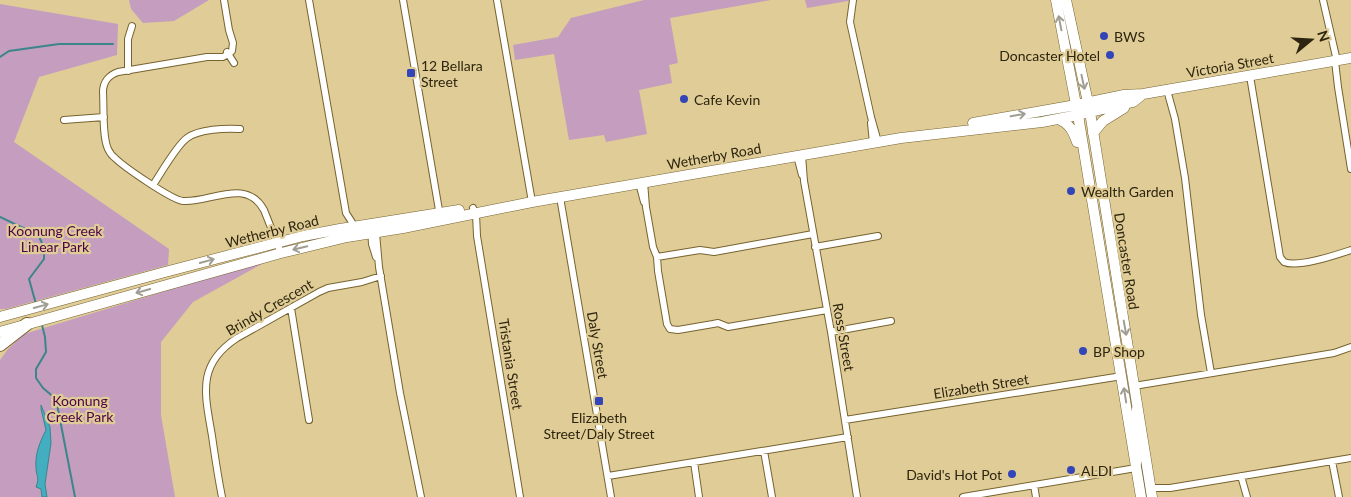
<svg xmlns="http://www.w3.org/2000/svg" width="1351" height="497" font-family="Lato,sans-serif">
	<rect width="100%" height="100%" fill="#e0cc96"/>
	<!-- green -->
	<path fill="#c49dbf" d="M129,0H209L174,21L143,23L131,9Z
		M644,0H771L670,18L678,63L669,65L672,83L639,90L647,134L606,142L604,135L569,140L554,54L515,60L513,45L558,37L571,18Z
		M805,0H849L848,1L807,8Z
		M0,4L118,24L117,55L39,77L14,142L169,249L168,265L6,309H0Z
		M271,259L193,302L161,342V415L175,497H0V360L8,349L24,334Z"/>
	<!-- water -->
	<path fill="#42aebf" stroke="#3c858a" d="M41,405L50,427L51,443L45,484L47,497H42L41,489L36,487C40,476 36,477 36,467C35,453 40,442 46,430L41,409Z"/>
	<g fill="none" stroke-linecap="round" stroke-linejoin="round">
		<!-- stream -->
		<path stroke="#3c858a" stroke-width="2" d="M0,57L9,51L59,44H113
			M0,217L38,235L44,247V259L29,279L36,304
			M42,325L45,337L46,352L36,369V378L43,388L56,399L75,497"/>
		<defs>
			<path id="minor" d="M224,0L229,30L233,43L232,51L230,53L223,57H207L118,72C109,75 103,82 103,92C104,107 102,136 108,149C110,153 112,156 115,158C124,167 172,200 183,201C210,203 246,177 264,210L281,253
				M309,0L346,213L355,227
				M403,0L440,216
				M497,0L532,202
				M853,0L850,22L871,117L878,142
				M1323,0L1337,61
				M227,52L234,63
				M1335,61L1338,87L1351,169
				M128,71V39L132,26
				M1250,76L1280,257L1284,262C1298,268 1336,255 1351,250
				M1167,90L1175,119L1185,178L1201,315L1211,373
				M64,120L104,117
				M871,123L873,143
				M802,155L804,181L831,332L857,497
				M797,156L802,175
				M644,182L646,207L653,247L657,257L658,271L667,324L670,329L678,330L713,324L718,323L728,327L827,310
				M639,183L644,202
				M153,185C161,173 177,145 187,138C199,129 226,128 240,129
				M560,197L611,497
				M473,208L476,214L477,236L520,497
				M371,230L372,244L376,257
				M374,230L376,233L379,267L400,393L421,497
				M815,247L878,236
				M657,257L700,250L714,252L813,234
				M291,308L309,420
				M831,332L891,321
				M1134,386L1334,353L1351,347
				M845,420L1122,376
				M764,451L772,497
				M1332,461L1339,497
				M694,462L699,497
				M608,476L848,437
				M1241,476L1247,497
				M1034,485L1036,497
				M1151,488H1170L1351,458
				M222,497C218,477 215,457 212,436C205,394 196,365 237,338L319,292L328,288L362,282L381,276
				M963,497L1136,468C1145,450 1133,429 1135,409"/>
			<path id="primary" d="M1056,0L1078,115L1141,497
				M1066,0L1090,112L1152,497
				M1058,119C1070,124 1073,131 1077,142
				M973,123L1076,105L1124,95L1143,94L1351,58
				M1093,133L1103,121L1124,108
				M0,317L165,272L303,236L340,229L459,210
				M0,332L281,253L347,237L403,228L532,202L901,138L1042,122L1078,115L1133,102L1143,94"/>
			<path id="motorway" d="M0,345L27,324"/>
		</defs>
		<!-- minor casing -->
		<use href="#minor" stroke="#766330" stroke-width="8"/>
		<!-- primary casing -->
		<use href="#primary" stroke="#766330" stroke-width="11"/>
		<!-- motorway casing -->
		<use href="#motorway" stroke="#766330" stroke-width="14"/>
		<!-- minor -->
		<use href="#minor" stroke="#fff" stroke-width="6"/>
		<!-- primary -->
		<use href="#primary" stroke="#fff" stroke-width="10"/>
		<!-- motorway -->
		<use href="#motorway" stroke="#fff" stroke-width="12"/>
	</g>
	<!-- one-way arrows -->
	<defs><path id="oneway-shaft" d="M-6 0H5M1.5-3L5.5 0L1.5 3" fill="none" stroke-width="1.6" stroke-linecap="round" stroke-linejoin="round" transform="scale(1.25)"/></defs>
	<g stroke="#a09d93">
		<use href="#oneway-shaft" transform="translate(1060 23) rotate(-101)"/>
		<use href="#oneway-shaft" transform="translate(1083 82) rotate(78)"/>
		<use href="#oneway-shaft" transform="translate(1018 115) rotate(-10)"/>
		<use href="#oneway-shaft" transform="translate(300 248) rotate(166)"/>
		<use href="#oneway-shaft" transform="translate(207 261) rotate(-15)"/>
		<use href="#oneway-shaft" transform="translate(143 291) rotate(164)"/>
		<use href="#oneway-shaft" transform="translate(41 306) rotate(-15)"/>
		<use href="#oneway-shaft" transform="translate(1125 328) rotate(80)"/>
		<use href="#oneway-shaft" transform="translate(1125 395) rotate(-99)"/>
	</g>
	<!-- markers -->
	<g fill="#3345b7" stroke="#e0cc96" stroke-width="2">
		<circle cx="1104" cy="36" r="5"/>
		<circle cx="1110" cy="55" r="5"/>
		<rect x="406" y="68" width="10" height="10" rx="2.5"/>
		<circle cx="684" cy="99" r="5"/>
		<circle cx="1071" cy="191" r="5"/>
		<circle cx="1083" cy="351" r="5"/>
		<rect x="594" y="396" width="10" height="10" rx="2.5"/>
		<circle cx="1071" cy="470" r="5"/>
		<circle cx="1012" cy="474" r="5"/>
	</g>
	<g text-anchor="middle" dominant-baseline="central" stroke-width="4.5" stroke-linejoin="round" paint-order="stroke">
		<!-- poi labels -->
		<g font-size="14" fill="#2d250f" stroke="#e0cc96" text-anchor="start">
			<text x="1114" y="36">BWS</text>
			<text x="1100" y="55" text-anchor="end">Doncaster Hotel</text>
			<text x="421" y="65">12 Bellara<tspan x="421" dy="16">Street</tspan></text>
			<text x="694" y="99">Cafe Kevin</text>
			<text x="1081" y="191">Wealth Garden</text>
			<text x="1093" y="351">BP Shop</text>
			<text x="599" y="417" text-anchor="middle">Elizabeth<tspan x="599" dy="16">Street/Daly Street</tspan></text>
			<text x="1081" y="470">ALDI</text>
			<text x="1002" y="474" text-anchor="end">David's Hot Pot</text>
		</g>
		<!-- street labels -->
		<g font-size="14" fill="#2d250f" stroke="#e0cc96">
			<text transform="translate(1230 65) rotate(-10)">Victoria Street</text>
			<text transform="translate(714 156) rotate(-10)">Wetherby Road</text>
			<text transform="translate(272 231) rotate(-14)">Wetherby Road</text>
			<text transform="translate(1127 261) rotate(81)">Doncaster Road</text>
			<text transform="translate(269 307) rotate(-30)">Brindy Crescent</text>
			<text transform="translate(844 337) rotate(80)">Ross Street</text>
			<text transform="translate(598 345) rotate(80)">Daly Street</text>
			<text transform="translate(511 364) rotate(81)">Tristania Street</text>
			<text transform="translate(981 386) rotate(-9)">Elizabeth Street</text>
		</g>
		<!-- park labels -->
		<g font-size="14" fill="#4c0249" stroke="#e0cc96">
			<text x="55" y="230">Koonung Creek<tspan x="55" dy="16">Linear Park</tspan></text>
			<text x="80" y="400">Koonung<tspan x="80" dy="16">Creek Park</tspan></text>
		</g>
	</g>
	<!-- north arrow -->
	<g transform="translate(1311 40) rotate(72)" stroke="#e0cc96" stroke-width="4" paint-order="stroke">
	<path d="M0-4L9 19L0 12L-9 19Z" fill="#2d250f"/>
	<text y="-8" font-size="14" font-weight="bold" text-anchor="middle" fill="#2d250f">N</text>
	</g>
</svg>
